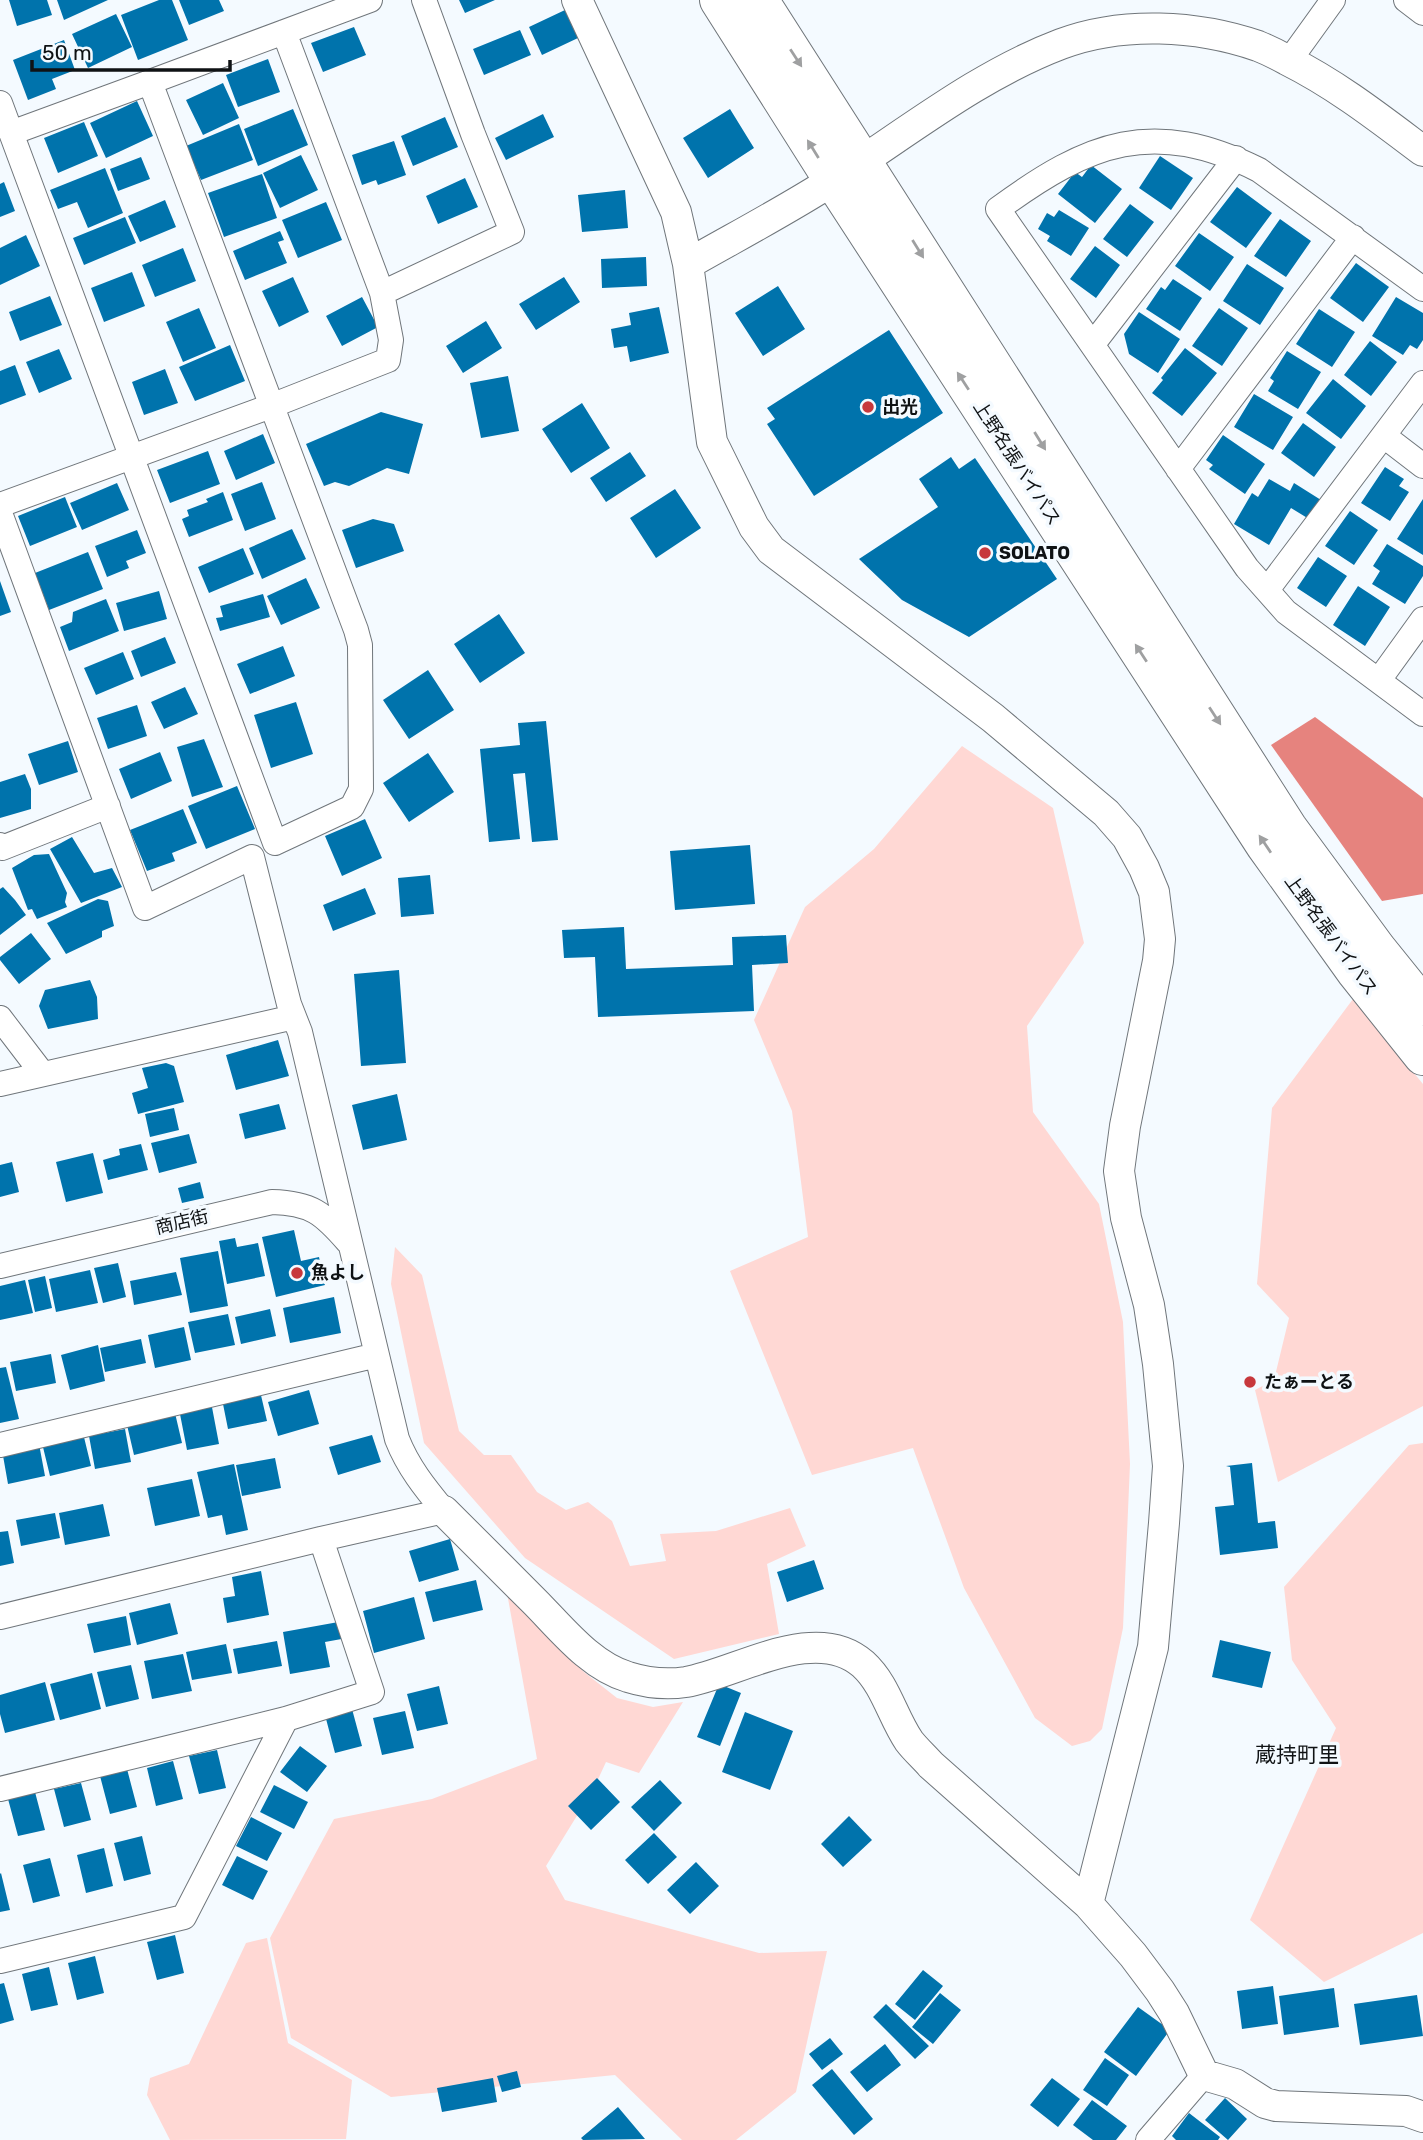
<svg xmlns="http://www.w3.org/2000/svg" width="1423" height="2140" font-family="Rubik,'Noto Sans JP',sans-serif">
	<rect width="100%" height="100%" fill="#f4faff"/>
	<!-- green -->
	<path fill="#ffd8d4" d="M962,746L1053,808L1084,943L1027,1026L1033,1112L1099,1204L1123,1322L1130,1464L1123,1628L1102,1729L1090,1741L1072,1746L1035,1718L964,1588L913,1448L812,1475L730,1271L808,1237L792,1111L754,1020L805,907L874,849Z
		M1353,999L1423,1084V1406L1278,1482L1255,1390L1274,1380L1289,1318L1257,1284L1272,1108Z
		M395,1247L422,1275L459,1431L484,1455H511L537,1492L566,1510L588,1502L612,1521L630,1566L666,1561L660,1534L716,1531L790,1508L806,1546L767,1564L779,1634L674,1659L525,1558L424,1443L391,1284Z
		M1423,1443V1933L1324,1982L1250,1920L1336,1728L1292,1660L1284,1587L1409,1445Z
		M507,1593L584,1672L617,1698L653,1707L683,1702L639,1773L606,1762L594,1788L546,1866L565,1900L759,1953L827,1951L796,2092L736,2140H682L615,2075L391,2097L291,2038L270,1938L334,1819L432,1799L537,1759Z
		M267,1938L288,2043L352,2080L346,2139L170,2140L147,2095L150,2078L189,2064L246,1943Z"/>
	<!-- water -->
	<path fill="#e6837e" d="M1315,717L1423,798V894L1382,901L1271,745Z"/>
	<!-- building -->
	<path fill="#0073ac" d="M9,0H47L52,15L17,26Z
		M57,0H108L64,20Z
		M159,0H172L188,40L138,60L121,15Z
		M179,0H219L224,11L189,25Z
		M459,0H495L465,13Z
		M565,10L578,38L542,55L529,27Z
		M116,14L132,47L88,68L72,34Z
		M354,27L366,55L323,72L311,43Z
		M520,30L531,55L484,75L473,49Z
		M64,40L75,70L52,79L56,89L28,100L13,60Z
		M268,59L280,92L238,107L226,75Z
		M223,83L239,118L203,135L186,100Z
		M137,101L153,136L106,158L90,123Z
		M293,109L308,145L258,166L244,129Z
		M730,109L754,148L708,178L683,138Z
		M543,114L554,137L506,160L495,138Z
		M445,117L458,147L413,166L401,136Z
		M84,122L98,156L58,173L44,138Z
		M239,124L253,160L201,180L186,146Z
		M394,141L406,175L378,185L376,180L362,185L352,155Z
		M301,155L318,190L280,208L263,173Z
		M1160,156L1193,178L1171,210L1139,188Z
		M141,157L150,179L118,191L110,169Z
		M1091,165L1122,189L1095,223L1058,194L1075,172L1082,177Z
		M105,168L123,213L88,228L77,202L58,209L50,190Z
		M262,174L277,218L224,237L208,193Z
		M465,178L478,207L438,224L426,196Z
		M4,182L15,211L0,217V184Z
		M1237,187L1272,213L1246,248L1210,222Z
		M625,190L628,228L582,232L578,195Z
		M165,200L176,227L140,242L128,216Z
		M326,202L342,240L298,258L282,220Z
		M1130,204L1154,222L1127,257L1103,239Z
		M1059,210L1089,228L1071,256L1047,241L1050,236L1038,229L1047,213L1054,217Z
		M125,217L136,243L84,265L73,238Z
		M1280,219L1311,241L1286,277L1254,256Z
		M280,231L284,240L278,242L287,263L245,280L233,251Z
		M1199,233L1234,257L1210,291L1175,266Z
		M26,235L40,266L0,285V248Z
		M1095,246L1120,265L1096,298L1070,279Z
		M183,248L196,281L155,297L142,265Z
		M646,257L647,286L602,288L601,259Z
		M1356,263L1389,287L1363,322L1330,298Z
		M1247,264L1284,288L1260,325L1223,301Z
		M132,272L145,306L104,322L91,288Z
		M293,277L309,312L279,327L262,291Z
		M564,277L580,302L536,330L519,304Z
		M1173,279L1202,298L1180,331L1146,309L1161,287L1165,290Z
		M778,286L805,329L763,356L735,313Z
		M50,296L62,325L20,341L9,312Z
		M362,297L378,327L342,346L326,316Z
		M1396,297L1423,313V340L1417,349L1410,345L1403,355L1372,336Z
		M659,307L669,353L630,362L627,346L614,348L611,329L631,325L629,313Z
		M199,308L216,348L183,362L166,322Z
		M1219,308L1248,328L1222,366L1192,346Z
		M1319,309L1355,332L1332,367L1296,344Z
		M1139,312L1180,339L1158,373L1129,354L1124,334Z
		M486,321L502,348L463,373L446,346Z
		M889,330L943,413L814,496L767,424L775,419L767,408Z
		M1370,341L1397,362L1371,396L1344,375Z
		M230,345L245,381L195,401L179,367Z
		M1185,348L1217,373L1182,416L1152,393L1163,380L1161,378Z
		M59,349L72,379L39,393L26,362Z
		M1287,351L1321,372L1298,409L1268,391L1274,381L1270,378Z
		M15,365L26,395L0,405V371Z
		M165,369L178,403L144,415L132,382Z
		M508,376L519,431L481,438L470,383Z
		M1333,379L1366,406L1341,439L1306,413Z
		M1254,394L1293,417L1273,450L1234,427Z
		M582,403L610,448L571,473L542,429Z
		M381,412L423,424L409,474L387,468L349,486L335,482L324,486L306,444Z
		M1303,423L1336,447L1314,477L1281,453Z
		M263,434L275,463L236,480L224,451Z
		M1223,435L1265,464L1245,494L1209,469L1213,465L1206,460Z
		M208,451L220,484L170,503L157,470Z
		M630,452L646,476L606,502L590,478Z
		M951,457L959,469L975,458L1057,579L969,637L902,600L859,559L938,507L919,479Z
		M1385,467L1404,479L1399,486L1409,492L1390,521L1361,503Z
		M1269,479L1290,491L1294,483L1321,500L1309,519L1291,508L1269,545L1234,524L1252,493L1258,497Z
		M262,482L276,519L245,531L231,494Z
		M117,483L129,510L82,530L70,503Z
		M675,489L701,528L656,558L630,518Z
		M223,492L233,520L189,537L182,519L189,516L187,510L208,502L206,499Z
		M65,497L77,527L30,546L18,516Z
		M1423,499V555L1397,539Z
		M1350,511L1378,530L1354,565L1325,546Z
		M373,519L394,524L404,551L356,568L342,530Z
		M292,529L306,559L262,579L249,548Z
		M137,530L146,553L126,561L129,568L107,577L95,546Z
		M1387,544L1423,566V576L1405,604L1372,584L1380,571L1373,566Z
		M243,548L254,574L209,593L198,567Z
		M88,552L103,589L49,610L35,573Z
		M1318,557L1347,576L1326,607L1297,588Z
		M306,578L320,608L281,625L267,596Z
		M0,581L11,612L0,616Z
		M1358,586L1390,607L1365,646L1333,625Z
		M159,591L167,619L124,631L116,603Z
		M263,594L270,617L220,631L216,618L223,617L220,606Z
		M106,599L119,631L69,651L60,627L72,622L73,612Z
		M499,614L525,653L480,683L454,644Z
		M165,637L176,663L141,677L131,651Z
		M283,646L295,676L250,694L237,664Z
		M123,652L134,679L96,695L84,668Z
		M428,670L454,710L409,739L383,700Z
		M185,687L198,714L164,729L151,702Z
		M296,702L313,754L271,768L254,715Z
		M137,705L147,736L108,749L97,718Z
		M546,721L558,840L532,842L525,773L513,774L520,839L489,842L480,749L520,745L518,723Z
		M204,739L223,787L192,797L177,747Z
		M68,741L78,772L39,785L28,754Z
		M160,752L172,781L131,799L119,769Z
		M428,753L454,792L409,822L383,783Z
		M25,774L31,789V809L0,818V782Z
		M237,786L255,829L206,849L188,806Z
		M183,809L197,843L172,853L175,861L147,871L130,830Z
		M365,819L382,858L342,876L325,836Z
		M72,837L94,873L112,868L122,887L81,903L50,849Z
		M750,845L755,904L675,910L670,851Z
		M49,854L67,893L65,902L67,907L37,919L32,909L28,910L12,868L34,855Z
		M430,875L434,914L401,917L398,878Z
		M3,887L15,900L26,915L0,935V889Z
		M365,888L376,914L333,931L323,905Z
		M98,899L108,901L114,926L102,931V937L66,954L47,923Z
		M624,927L626,969L733,965L732,937L786,935L788,963L752,965L754,1011L598,1017L595,957L564,958L562,930Z
		M31,933L51,959L19,984L0,960V957Z
		M399,970L406,1063L361,1066L354,974Z
		M90,980L97,997L98,1019L48,1029L39,1006L45,990Z
		M278,1040L289,1076L236,1090L226,1055Z
		M166,1063L174,1066L184,1102L138,1114L132,1093L148,1088L142,1068Z
		M397,1094L407,1140L363,1150L352,1105Z
		M279,1104L286,1129L245,1139L239,1114Z
		M174,1108L179,1130L150,1137L145,1114Z
		M189,1134L197,1163L159,1173L151,1143Z
		M141,1144L148,1170L108,1180L103,1160L120,1155L119,1149Z
		M93,1153L103,1193L66,1202L56,1162Z
		M12,1162L19,1192L0,1197V1165Z
		M200,1182L204,1198L182,1203L178,1188Z
		M294,1230L301,1261L319,1257L325,1285L276,1297L262,1237Z
		M235,1238L237,1247L258,1243L265,1276L227,1284L219,1241Z
		M218,1251L228,1306L190,1313L180,1258Z
		M118,1263L126,1297L103,1303L94,1268Z
		M90,1270L98,1303L56,1312L49,1279Z
		M176,1272L182,1295L134,1305L130,1281Z
		M45,1276L52,1308L35,1312L28,1280Z
		M25,1280L33,1313L0,1320V1286Z
		M334,1297L341,1333L290,1343L283,1308Z
		M270,1309L276,1336L241,1344L235,1317Z
		M228,1314L235,1345L195,1353L188,1322Z
		M184,1327L191,1360L155,1368L148,1335Z
		M141,1339L146,1363L105,1372L100,1348Z
		M98,1345L105,1381L70,1390L61,1355Z
		M51,1354L56,1383L16,1391L10,1362Z
		M6,1367L19,1419L0,1423V1368Z
		M309,1390L319,1424L278,1436L268,1402Z
		M260,1391L267,1421L228,1429L222,1399Z
		M211,1402L219,1444L187,1450L179,1409Z
		M175,1413L182,1443L134,1455L127,1425Z
		M125,1429L131,1462L95,1469L89,1436Z
		M83,1433L91,1466L50,1476L42,1443Z
		M372,1435L381,1462L338,1475L329,1447Z
		M39,1444L45,1476L8,1484L2,1450Z
		M275,1458L281,1488L242,1496L236,1465Z
		M1252,1463L1258,1523L1275,1521L1278,1548L1220,1555L1215,1507L1234,1505L1230,1467L1226,1466Z
		M234,1464L248,1530L226,1535L222,1515L208,1518L197,1472Z
		M192,1479L200,1516L155,1526L147,1488Z
		M103,1504L110,1536L65,1545L59,1513Z
		M55,1513L60,1538L21,1546L16,1520Z
		M8,1531L14,1563L0,1566V1532Z
		M450,1539L459,1570L419,1582L409,1551Z
		M814,1560L824,1589L787,1602L777,1572Z
		M261,1571L269,1615L227,1623L223,1598L235,1596L232,1577Z
		M476,1580L483,1610L433,1622L425,1592Z
		M414,1597L425,1639L374,1653L363,1611Z
		M170,1603L178,1634L137,1645L129,1613Z
		M126,1616L131,1645L94,1653L87,1624Z
		M344,1621L347,1638L325,1642L330,1667L290,1674L283,1632Z
		M1220,1640L1271,1652L1262,1688L1212,1677Z
		M277,1641L282,1666L238,1674L233,1649Z
		M226,1644L232,1673L192,1680L186,1652Z
		M183,1654L192,1691L152,1699L144,1661Z
		M131,1665L139,1699L106,1707L97,1672Z
		M92,1673L101,1709L60,1720L50,1684Z
		M45,1682L55,1720L5,1733L0,1714V1695Z
		M719,1684L741,1693L720,1746L697,1737Z
		M439,1686L448,1724L417,1731L407,1694Z
		M352,1709L362,1746L335,1753L325,1715Z
		M405,1711L414,1748L382,1755L373,1718Z
		M745,1712L793,1731L770,1790L722,1772Z
		M300,1746L327,1766L307,1792L280,1772Z
		M217,1750L226,1788L199,1794L189,1756Z
		M173,1761L183,1799L156,1806L147,1768Z
		M127,1769L137,1807L110,1814L100,1776Z
		M597,1778L620,1802L591,1830L568,1806Z
		M660,1780L682,1803L654,1831L631,1807Z
		M81,1783L91,1820L64,1827L54,1789Z
		M274,1785L308,1802L294,1829L260,1812Z
		M35,1792L45,1830L18,1836L8,1799Z
		M849,1816L872,1840L843,1867L821,1844Z
		M251,1817L282,1833L267,1861L236,1846Z
		M654,1833L677,1857L648,1884L625,1860Z
		M142,1836L151,1874L124,1881L114,1843Z
		M104,1848L113,1886L86,1893L77,1855Z
		M237,1856L268,1871L253,1900L222,1885Z
		M50,1858L60,1896L33,1903L23,1865Z
		M696,1862L719,1886L690,1914L667,1890Z
		M1,1873L10,1910L0,1912V1874Z
		M175,1935L184,1973L157,1980L147,1942Z
		M95,1956L104,1993L77,2000L68,1963Z
		M49,1967L58,2005L31,2011L22,1974Z
		M923,1970L943,1986L915,2020L895,2004Z
		M4,1983L14,2020L0,2024V1984Z
		M1273,1986L1278,2024L1242,2029L1237,1991Z
		M1334,1988L1339,2027L1284,2035L1279,1996Z
		M940,1993L961,2010L933,2044L912,2027Z
		M1417,1995L1423,2036L1360,2045L1354,2004Z
		M886,2004L929,2046L915,2059L873,2017Z
		M1138,2007L1170,2030L1136,2076L1104,2052Z
		M830,2038L843,2054L822,2070L809,2054Z
		M885,2044L901,2065L867,2092L850,2072Z
		M1105,2058L1129,2075L1107,2106L1083,2090Z
		M832,2069L873,2119L854,2135L812,2085Z
		M517,2071L521,2087L502,2092L497,2076Z
		M493,2078L497,2102L442,2112L437,2088Z
		M1052,2078L1080,2099L1058,2127L1030,2105Z
		M1225,2098L1247,2119L1228,2140L1205,2120Z
		M1092,2100L1127,2126L1116,2140H1093L1073,2125Z
		M618,2107L645,2139L583,2140L581,2138Z
		M1189,2113L1220,2137L1218,2140H1176L1172,2136Z"/>
	<g fill="none" stroke-linecap="round" stroke-linejoin="round">
		<defs>
			<path id="minor" d="M1406,0L1423,13
				M284,32L382,293
				M1289,61L1333,0
				M150,82L370,0
				M0,103L275,843L352,807L361,789L360,645L356,630L150,82L11,133
				M1423,289L1259,170C1153,117 1089,142 998,209L1247,568L1286,612L1423,714
				M1093,344L1236,158
				M1384,436L1423,466
				M1178,469L1353,237
				M0,505L271,406L388,360L391,340L382,293L512,232L473,134L424,0
				M0,513L145,908L252,857L289,1004L300,1032L397,1439C408,1467 425,1488 444,1511L321,1539L372,1692L286,1719L0,1789
				M1267,590L1423,383
				M1379,680L1423,619
				M0,845L2,848L108,806
				M0,1018L42,1073
				M0,1084L294,1017
				M0,1266L272,1202C311,1203 323,1213 348,1242
				M0,1445L377,1355
				M0,1617L321,1539
				M0,1961L184,1917L286,1719
				M1148,2140L1204,2075"/>
			<path id="tertiary" d="M577,0L676,212L688,264L712,442L754,527L771,550L993,718L1106,813L1127,837L1144,868L1154,892L1160,939L1158,961L1125,1126L1119,1171L1126,1218L1149,1305L1158,1364L1168,1466L1164,1523L1153,1647L1088,1904
				M688,264C737,236 787,210 835,179C908,132 979,75 1061,44C1122,21 1197,25 1258,46C1268,50 1278,55 1287,60C1337,85 1379,118 1423,151
				M444,1511C474,1541 504,1571 534,1601C561,1628 590,1666 628,1677C647,1683 666,1685 686,1682C738,1673 815,1622 863,1664C886,1685 892,1716 909,1741C915,1749 924,1757 931,1765L1088,1904L1133,1955L1160,1991L1174,2013L1204,2075L1235,2084L1265,2103L1276,2106L1406,2111L1423,2117"/>
			<path id="trunk" d="M719,0L833,180L1265,845L1356,972L1423,1056
				M759,0L1288,828L1377,949L1423,1006"/>
		</defs>
		<!-- minor casing -->
		<use href="#minor" stroke="#70767b" stroke-width="26"/>
		<!-- tertiary casing -->
		<use href="#tertiary" stroke="#70767b" stroke-width="32"/>
		<!-- trunk casing -->
		<use href="#trunk" stroke="#70767b" stroke-width="40"/>
		<!-- minor -->
		<use href="#minor" stroke="#fff" stroke-width="24"/>
		<!-- tertiary -->
		<use href="#tertiary" stroke="#fff" stroke-width="30"/>
		<!-- trunk -->
		<use href="#trunk" stroke="#fff" stroke-width="38"/>
	</g>
	<!-- one-way arrows -->
	<defs><path id="oneway-solid" d="M-6-.8H1V-3.2L6.5 0L1 3.2V.8H-6Z" transform="scale(1.75)"/></defs>
	<g fill="#9fa0a1">
		<use href="#oneway-solid" transform="translate(796 58) rotate(57)"/>
		<use href="#oneway-solid" transform="translate(813 149) rotate(-122)"/>
		<use href="#oneway-solid" transform="translate(918 249) rotate(58)"/>
		<use href="#oneway-solid" transform="translate(963 381) rotate(-123)"/>
		<use href="#oneway-solid" transform="translate(1040 441) rotate(58)"/>
		<use href="#oneway-solid" transform="translate(1141 653) rotate(-123)"/>
		<use href="#oneway-solid" transform="translate(1215 716) rotate(57)"/>
		<use href="#oneway-solid" transform="translate(1265 844) rotate(-124)"/>
	</g>
	<!-- markers -->
	<g fill="#c7383c" stroke="#f4faff" stroke-width="2.5">
		<circle cx="868" cy="407" r="7"/>
		<circle cx="985" cy="553" r="7"/>
		<circle cx="297" cy="1273" r="7"/>
		<circle cx="1250" cy="1382" r="7"/>
	</g>
	<g text-anchor="middle" dominant-baseline="central" stroke-width="7" stroke-linejoin="round" paint-order="stroke">
		<!-- poi labels -->
		<g font-size="18" font-weight="bold" fill="#0f1214" stroke="#f4faff" text-anchor="start">
			<text x="882" y="407">出光</text>
			<text x="999" y="553">SOLATO</text>
			<text x="311" y="1273">魚よし</text>
			<text x="1264" y="1382">たぁーとる</text>
		</g>
		<!-- street labels -->
		<g font-size="18" fill="#0f1214" stroke="#f4faff">
			<text transform="translate(1017 463) rotate(57)">上野名張バイパス</text>
			<text transform="translate(1331 935) rotate(54)">上野名張バイパス</text>
			<text transform="translate(182 1222) rotate(-13)">商店街</text>
		</g>
		<!-- quarter labels -->
		<g font-size="21" fill="#0f1214" stroke="#f4faff">
			<text x="1297" y="1754">蔵持町里</text>
		</g>
	</g>
	<!-- scale -->
	<path d="M32 60v10h198v-10" fill="none" stroke="#0f1214" stroke-width="3.5"/>
	<text x="42" y="60" font-size="21" fill="#0f1214" stroke="#f4faff" stroke-width="5" paint-order="stroke">50 m</text>
</svg>
